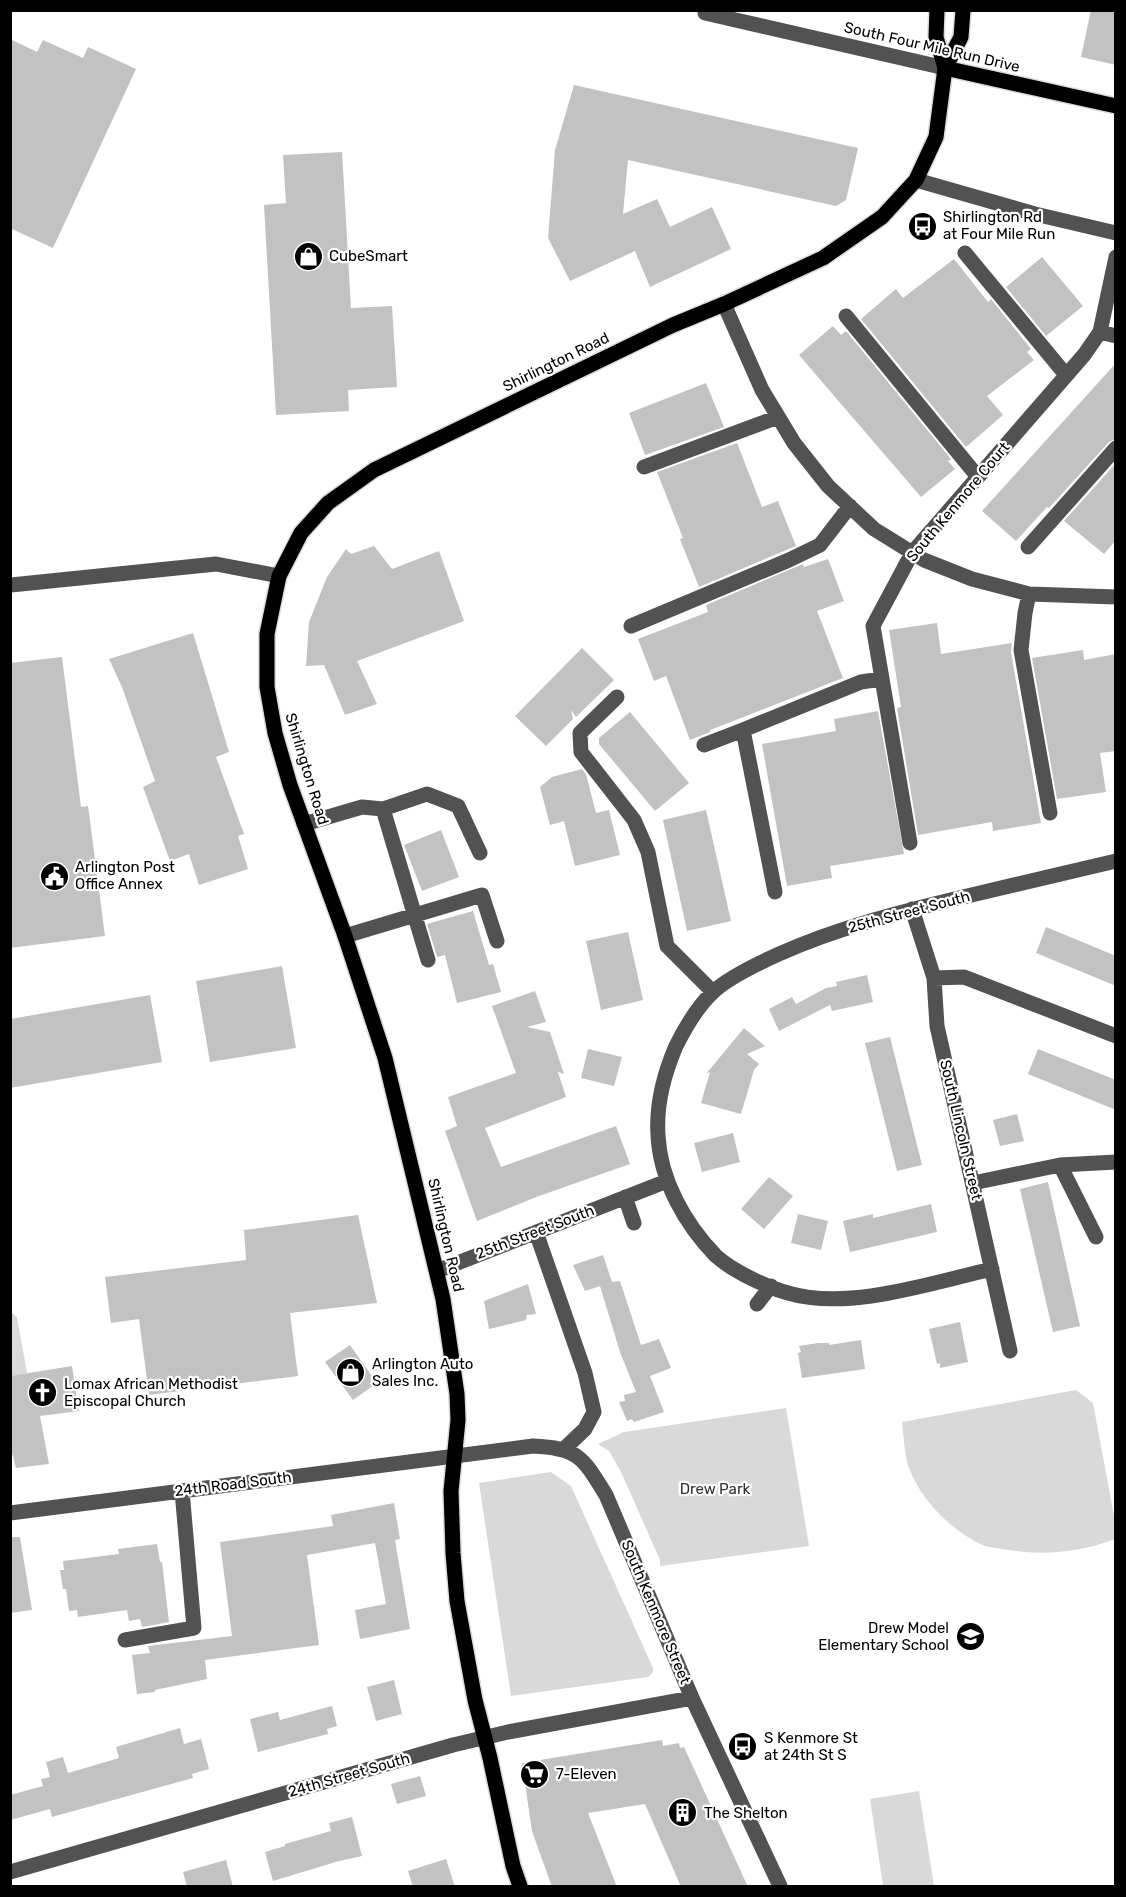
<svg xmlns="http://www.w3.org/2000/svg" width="1126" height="1897" font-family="Rubik,sans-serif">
	<rect width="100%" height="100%" fill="#fff"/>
	<!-- green -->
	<path fill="#d9d9d9" d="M11,1312L17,1317L27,1373L11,1376Z
		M1076,1390L1093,1403L1115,1521V1539C1079,1553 1041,1556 1002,1549C995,1548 986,1547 980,1544C950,1529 921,1500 909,1468C904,1454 904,1437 902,1422Z
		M786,1408L809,1546L660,1566V1560L621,1472L609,1451L598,1444L624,1432Z
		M551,1472L571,1486L653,1668V1672L648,1677L511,1696L479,1483Z
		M919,1791L934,1886H883L870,1799Z"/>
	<!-- building -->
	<path fill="#c2c2c2" d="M1091,10H1116V65L1081,57Z
		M10,39L37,52L43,40L83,58L88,47L136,69L53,248L10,228Z
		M574,85L858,148L846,200L836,206L628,160L623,214L657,199L670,227L712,207L731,249L650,287L635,251L570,281L548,238L555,150Z
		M342,152L351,308L392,306L397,387L348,390L349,411L276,415L264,205L286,203L283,155Z
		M1042,257L1083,306L1046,336L1006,287Z
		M954,259L988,302L991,299L1031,349L1027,352L1034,360L987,396L1003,415L966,447L861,319L896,289L903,298Z
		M833,326L841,335L846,331L951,459L948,461L955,469L921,497L799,355Z
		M1116,363V439L1109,442L1049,508L1047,507L1016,541L982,511Z
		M706,383L724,427L645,455L629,413Z
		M737,443L762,507L778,501L796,546L699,587L680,539L683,538L657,472Z
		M1116,463V540L1104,554L1064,521Z
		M374,546L392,569L439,551L464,621L357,661L377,704L345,715L324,665L306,666L309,622L327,577L346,549L351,554Z
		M828,559L844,601L817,611L843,678L710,730V732L690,740L666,676L654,681L638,639L708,612L706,605L803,564L804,567Z
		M937,623L941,654L1012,643L1011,652L1041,823L993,831L992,822L918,835L897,708L901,707L889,630Z
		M193,633L229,752L216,757L244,834L238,836L248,869L199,885L189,854L170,861L143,787L155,781L122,687L109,659Z
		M582,648L614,680L576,717L571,710L573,719L546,746L515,716Z
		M1083,650L1084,660L1116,654V751L1100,753L1106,792L1057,799L1032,658Z
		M62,657L81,807L88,806L105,936L10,948V663Z
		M878,711L904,854L830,866L832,878L787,886L762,744L836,731L834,719Z
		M630,712L689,783L655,811L599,744V738Z
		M582,769L586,774L596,813L609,810L620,855L575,866L564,821L550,825L540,787L552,777Z
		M706,810L731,921L687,931L663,820Z
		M441,830L459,877L422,891L404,845Z
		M473,911L489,965L493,964L501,992L457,1003L445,955L437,957L427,924Z
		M1046,927L1116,956V986L1036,953Z
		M628,932L643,1000L601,1010L586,941Z
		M282,966L296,1048L210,1062L196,981Z
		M867,975L873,1002L832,1011L830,1005L779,1031L769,1009L792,997L796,1004L826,988L837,986L836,982Z
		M535,991L546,1022L527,1027L550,1032L564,1074L558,1072L566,1097L485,1128L501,1167L616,1126L630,1164L539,1196L477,1221L445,1131L457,1126L448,1097L516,1073L492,1006Z
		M150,995L162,1062L10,1088V1019Z
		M744,1028L765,1046L747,1054L759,1064L754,1070L741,1114L701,1103L710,1072L706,1074Z
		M890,1037L922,1165L897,1171L865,1043Z
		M588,1049L622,1057L614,1086L581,1078Z
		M1038,1049L1116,1080V1110L1028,1074Z
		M1017,1114L1024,1141L1000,1146L993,1120Z
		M733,1133L740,1162L702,1172L694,1143Z
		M769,1177L793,1196L764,1229L741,1209Z
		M1048,1182L1080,1326L1053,1332L1020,1189Z
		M931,1204L937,1232L850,1252L843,1221L873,1214V1218Z
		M798,1214L828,1221L821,1250L791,1243Z
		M358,1215L377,1303L290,1313L298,1376L149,1395L139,1319L111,1323L105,1277L246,1260L244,1230Z
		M603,1255L612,1282L620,1281L641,1345L659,1339L671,1368L650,1376L664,1412L634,1422L632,1419L627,1421L619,1402L625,1401L624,1395L636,1392L620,1352L600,1286L585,1291L573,1265Z
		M528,1284L536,1314L527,1315L526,1320L489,1329L484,1301Z
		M960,1322L968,1362L940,1368V1363L937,1364L929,1329Z
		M861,1340L865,1369L802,1378L798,1353L801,1352L799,1346L818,1343H829V1345Z
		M350,1345L377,1383L353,1400L325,1362Z
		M72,1366L79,1411L40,1416L49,1464L16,1468L10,1445V1376Z
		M394,1503L400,1539L395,1540L410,1629L360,1639L355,1610L386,1604L375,1543L307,1555L319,1645L205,1660L207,1679L155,1690V1692L137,1694L132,1655L150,1653L148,1646L232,1636L220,1542L333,1526L331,1515Z
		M10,1537H20L32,1610L10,1613Z
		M157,1544L160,1562H162L169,1622L142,1627L140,1619L129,1621L127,1610L78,1617L77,1610L69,1611L66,1589H63L60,1570H64L63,1561L119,1554L118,1549Z
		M394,1680L402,1714L376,1721L367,1687Z
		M332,1706L337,1726L327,1729L328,1734L258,1752L250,1719L278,1712L280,1720Z
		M180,1728L184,1744L201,1739L209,1769L192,1774L193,1778L52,1817L50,1809L10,1820V1795L43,1786L41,1779L50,1777L46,1762L63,1757L68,1773L119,1758L116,1747Z
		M662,1740L663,1746L679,1743L680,1748L684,1747L748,1887H681L645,1804L588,1813L617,1887H552L532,1831L522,1763Z
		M420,1776L426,1796L397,1804L391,1784Z
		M352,1817L362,1856L339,1861L273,1881L265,1852L285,1846V1844L331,1831L329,1823Z
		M446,1859L455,1887H413L408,1871Z
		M226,1860L233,1887H187L183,1872Z"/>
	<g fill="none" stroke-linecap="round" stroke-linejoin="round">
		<defs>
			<path id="major" d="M937,10L936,37L945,68
				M945,68L1116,106
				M520,1886L513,1866L490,1758L475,1700L457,1601L453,1553L451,1491L458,1420L457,1394L443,1299L385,1058L345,936L290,785L275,733L267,687V634L279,576L301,533L328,503L374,470L673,325L724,304L823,258L882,217L916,180L936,137L945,68L961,37L963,10"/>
		</defs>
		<!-- major casing -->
		<use href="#major" stroke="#dbdbdb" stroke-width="18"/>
		<!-- minor -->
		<path stroke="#525252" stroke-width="15" d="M705,13L945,68
			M916,180L1035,214L1116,233
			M965,253L1066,375
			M724,304L762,390L794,443L828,486L874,529L924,560L972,579L1029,594L1116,597
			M846,316L978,477
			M1100,332L1116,336
			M644,467L778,417
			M1028,547L1116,448
			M11,585L216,564L279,576
			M1029,594L1025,613L1021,650L1050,813
			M631,626L789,560L820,545L850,506
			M617,697L580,733L581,752L634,820L648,852L667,946L713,992
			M704,745L743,730
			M383,809L428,960
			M304,824L362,807L383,809L427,794L458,806L480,853
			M910,843L873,626L912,553L1084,355L1100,332L1116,257
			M775,892L743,730L861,682L881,679
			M912,909L934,978L937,1026L1010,1351
			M345,936L482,895L497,941
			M934,978L964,977L1116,1036
			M1060,1165L1096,1237
			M973,1183L1060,1165L1116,1162
			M625,1197L634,1223
			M536,1232L585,1373L594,1412L585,1429L564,1449
			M992,1269C931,1283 849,1311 788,1293C766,1287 733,1271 716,1256C685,1224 660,1180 658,1135C656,1105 664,1074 676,1046C685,1028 698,1006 713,992C729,977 759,963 779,954C837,928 900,912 963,897C1014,885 1065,873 1116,861
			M437,1271L667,1181
			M757,1304L771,1286
			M10,1513L533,1446C579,1448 583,1458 606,1495L692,1698L780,1886
			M125,1640L194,1628L182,1491
			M10,1872L453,1745L508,1732L692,1698"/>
		<!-- major -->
		<use href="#major" stroke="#000" stroke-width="15"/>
	</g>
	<!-- icons -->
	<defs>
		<symbol id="bus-disc" viewBox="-11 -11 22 22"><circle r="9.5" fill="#000" stroke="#fff"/><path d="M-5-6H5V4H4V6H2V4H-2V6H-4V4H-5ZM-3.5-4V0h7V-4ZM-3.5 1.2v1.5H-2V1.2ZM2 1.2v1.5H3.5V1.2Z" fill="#fff"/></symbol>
		<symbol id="shop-disc" viewBox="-11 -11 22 22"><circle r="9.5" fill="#000" stroke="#fff"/><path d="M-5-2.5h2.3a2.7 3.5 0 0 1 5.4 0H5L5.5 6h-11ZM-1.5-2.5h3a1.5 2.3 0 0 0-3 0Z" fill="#fff"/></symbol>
		<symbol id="civic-disc" viewBox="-11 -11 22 22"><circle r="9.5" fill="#000" stroke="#fff"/><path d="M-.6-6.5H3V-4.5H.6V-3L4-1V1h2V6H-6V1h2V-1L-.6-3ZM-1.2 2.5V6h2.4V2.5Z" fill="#fff"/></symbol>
		<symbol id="church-disc" viewBox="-11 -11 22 22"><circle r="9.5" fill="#000" stroke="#fff"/><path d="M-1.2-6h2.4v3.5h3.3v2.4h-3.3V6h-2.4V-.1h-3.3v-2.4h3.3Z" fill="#fff"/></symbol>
		<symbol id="school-disc" viewBox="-11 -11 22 22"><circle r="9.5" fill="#000" stroke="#fff"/><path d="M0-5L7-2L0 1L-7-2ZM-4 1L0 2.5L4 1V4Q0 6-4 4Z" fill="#fff"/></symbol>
		<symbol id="supermarket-disc" viewBox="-11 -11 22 22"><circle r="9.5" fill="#000" stroke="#fff"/><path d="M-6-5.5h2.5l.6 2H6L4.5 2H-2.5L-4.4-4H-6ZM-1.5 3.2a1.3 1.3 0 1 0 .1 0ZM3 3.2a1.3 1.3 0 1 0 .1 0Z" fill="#fff"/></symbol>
		<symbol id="building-disc" viewBox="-11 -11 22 22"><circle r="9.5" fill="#000" stroke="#fff"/><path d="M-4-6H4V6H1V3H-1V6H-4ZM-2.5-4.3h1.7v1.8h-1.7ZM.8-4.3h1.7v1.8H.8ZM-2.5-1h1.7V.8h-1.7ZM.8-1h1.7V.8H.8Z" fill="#fff"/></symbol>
	</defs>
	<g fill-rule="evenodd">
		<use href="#bus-disc" x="906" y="210" width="33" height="33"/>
		<use href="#shop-disc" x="292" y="240" width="33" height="33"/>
		<use href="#civic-disc" x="38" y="860" width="33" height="33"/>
		<use href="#shop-disc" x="334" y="1356" width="33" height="33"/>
		<use href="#church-disc" x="26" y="1376" width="33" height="33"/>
		<use href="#school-disc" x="954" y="1620" width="33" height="33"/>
		<use href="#bus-disc" x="726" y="1730" width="33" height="33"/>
		<use href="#supermarket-disc" x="518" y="1758" width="33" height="33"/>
		<use href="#building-disc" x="666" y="1796" width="33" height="33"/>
	</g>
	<g text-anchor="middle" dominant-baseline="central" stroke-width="4.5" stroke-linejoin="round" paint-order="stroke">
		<!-- street labels -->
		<g font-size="15" fill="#000" stroke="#fff">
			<text transform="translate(932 47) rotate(13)">South Four Mile Run Drive</text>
			<text transform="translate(556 362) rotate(-26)">Shirlington Road</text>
			<text transform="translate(958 502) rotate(-50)">South Kenmore Court</text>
			<text transform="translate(307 769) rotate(73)">Shirlington Road</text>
			<text transform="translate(909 912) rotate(-15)">25th Street South</text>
			<text transform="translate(961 1130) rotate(77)">South Lincoln Street</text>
			<text transform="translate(535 1232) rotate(-21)">25th Street South</text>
			<text transform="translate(446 1235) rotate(77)">Shirlington Road</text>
			<text transform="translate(233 1484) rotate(-7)">24th Road South</text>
			<text transform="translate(656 1612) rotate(67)">South Kenmore Street</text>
			<text transform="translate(349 1775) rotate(-16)">24th Street South</text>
		</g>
		<!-- poi labels -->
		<g font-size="15" fill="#000" stroke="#fff" text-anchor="start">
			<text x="943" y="217">Shirlington Rd<tspan x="943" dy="17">at Four Mile Run</tspan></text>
			<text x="329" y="256">CubeSmart</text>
			<text x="75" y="867">Arlington Post<tspan x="75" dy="17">Office Annex</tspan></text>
			<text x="372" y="1364">Arlington Auto<tspan x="372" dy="17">Sales Inc.</tspan></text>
			<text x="64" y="1384">Lomax African Methodist<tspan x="64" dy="17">Episcopal Church</tspan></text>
			<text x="949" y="1628" text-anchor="end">Drew Model<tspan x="949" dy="17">Elementary School</tspan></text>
			<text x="764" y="1738">S Kenmore St<tspan x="764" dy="17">at 24th St S</tspan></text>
			<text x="556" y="1774">7-Eleven</text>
			<text x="704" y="1813">The Shelton</text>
		</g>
		<!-- park labels -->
		<g font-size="15" fill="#303030" stroke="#fff">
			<text x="715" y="1489">Drew Park</text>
		</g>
	</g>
	<!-- border -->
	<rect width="1126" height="1897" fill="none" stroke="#000000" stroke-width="24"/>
</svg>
